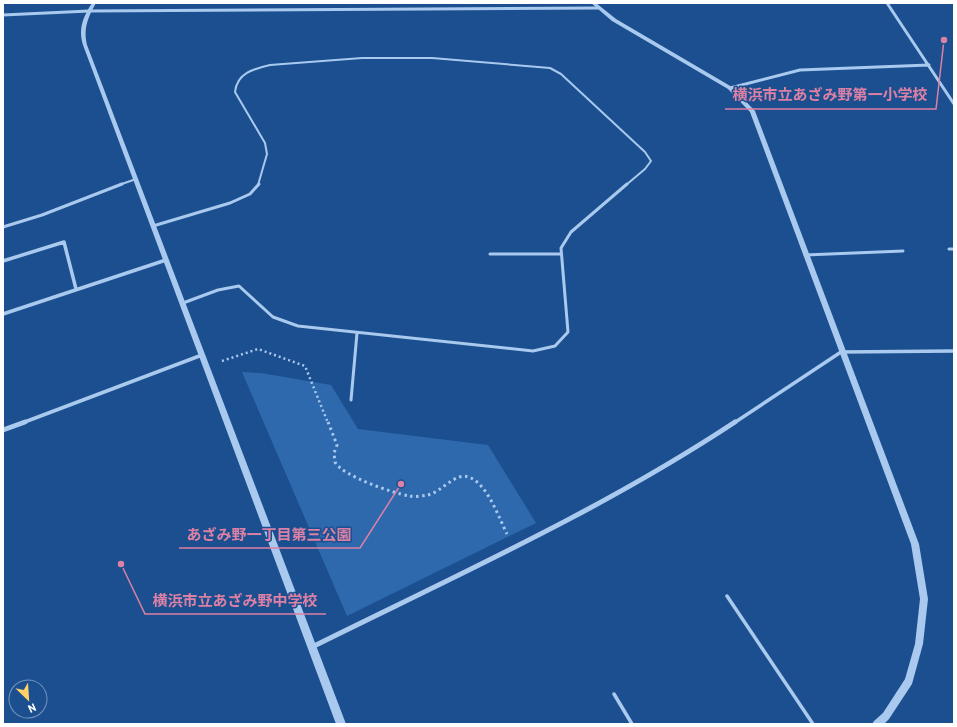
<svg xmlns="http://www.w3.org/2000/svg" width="957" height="727" font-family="Barlow,'Noto Sans JP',sans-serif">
	<rect width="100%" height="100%" fill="#1b4f8f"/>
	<!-- green -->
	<path fill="#2e69ad" d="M242,372L261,373L331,385L358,429L488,445L536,523L347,616Z"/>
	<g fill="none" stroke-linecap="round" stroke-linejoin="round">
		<!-- path-far1 -->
		<path stroke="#a9c9ee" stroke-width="2.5" stroke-dasharray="2 3" stroke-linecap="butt" d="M222,361L258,349L305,366L328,423"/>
		<!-- path -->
		<path stroke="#a9c9ee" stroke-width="3" stroke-dasharray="2.5 3.5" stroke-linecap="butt" d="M328,422L337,445L334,453L335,462C342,476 393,493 409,496C415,497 422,496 427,495C442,493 455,470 471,478C488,486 499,518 507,534"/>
		<!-- service-far2 -->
		<path stroke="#a9c9ee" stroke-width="2" d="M119,185L136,179
			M258,185L267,154L265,143L235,92C237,73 253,69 270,65L362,58H432L550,68L561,74L645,152L651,161L645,169L626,185"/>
		<!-- service-far1 -->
		<path stroke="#a9c9ee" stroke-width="3" d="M153,226L230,203L250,194L259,184
			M3,227L42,215L122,184
			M949,249H954
			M490,254H561
			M805,255L903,251
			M183,303L218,290L239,286L273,317L298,326L533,351L555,346L568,332L561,248L571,232L627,184
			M351,400L357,333"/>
		<!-- service -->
		<path stroke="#a9c9ee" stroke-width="3.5" d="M727,596L813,724
			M614,694L632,724"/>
		<!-- minor-far2 -->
		<path stroke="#a9c9ee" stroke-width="3" d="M887,3L954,104
			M3,15L89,11L598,8
			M730,88L800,70L929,65"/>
		<!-- minor-far1 -->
		<path stroke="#a9c9ee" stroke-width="3.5" d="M3,261L64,242L76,289
			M3,314L166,260
			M22,423L202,355
			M734,423L841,352L954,351"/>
		<!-- minor -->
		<path stroke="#a9c9ee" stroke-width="5" d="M3,430L25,422
			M312,647C455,576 602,510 735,422"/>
		<!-- tertiary -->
		<path fill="#a9c9ee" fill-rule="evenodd" d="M92,3H96C88,17 83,29 87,45L346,724H336L83,45C78,29 83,17 92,3Z
			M591,3H596L616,19L732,87L755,111L919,544L928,599L923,644L912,684L889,719L884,724H872L874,721L883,713L905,679L915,644L920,599L911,544L750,112L728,89L612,21Z"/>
	</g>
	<!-- callouts -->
	<path fill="none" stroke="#dd80a5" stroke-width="1.5" d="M944 40L936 109H725M401 484L360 548H179M121 564L145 614H326"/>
	<g fill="#dd80a5" stroke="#1b4f8f" stroke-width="1.5">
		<circle cx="944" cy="40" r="4"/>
		<circle cx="401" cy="484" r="4"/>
		<circle cx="121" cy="564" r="4"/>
	</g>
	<g font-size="15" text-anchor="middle" font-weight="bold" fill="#dd80a5" stroke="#1b4f8f" stroke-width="3" stroke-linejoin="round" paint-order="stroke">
		<text x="830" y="100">横浜市立あざみ野第一小学校</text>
		<text x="269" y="540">あざみ野一丁目第三公園</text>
		<text x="235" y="606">横浜市立あざみ野中学校</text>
	</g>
	<!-- border -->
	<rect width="957" height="727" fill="none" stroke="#ffffff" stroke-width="8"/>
	<!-- north arrow -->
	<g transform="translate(28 699) rotate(155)"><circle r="19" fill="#1b4f8f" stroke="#7695bc"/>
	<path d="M0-3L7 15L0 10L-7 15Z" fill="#ffd166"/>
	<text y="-6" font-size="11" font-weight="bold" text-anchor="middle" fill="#ffffff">N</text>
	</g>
</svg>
